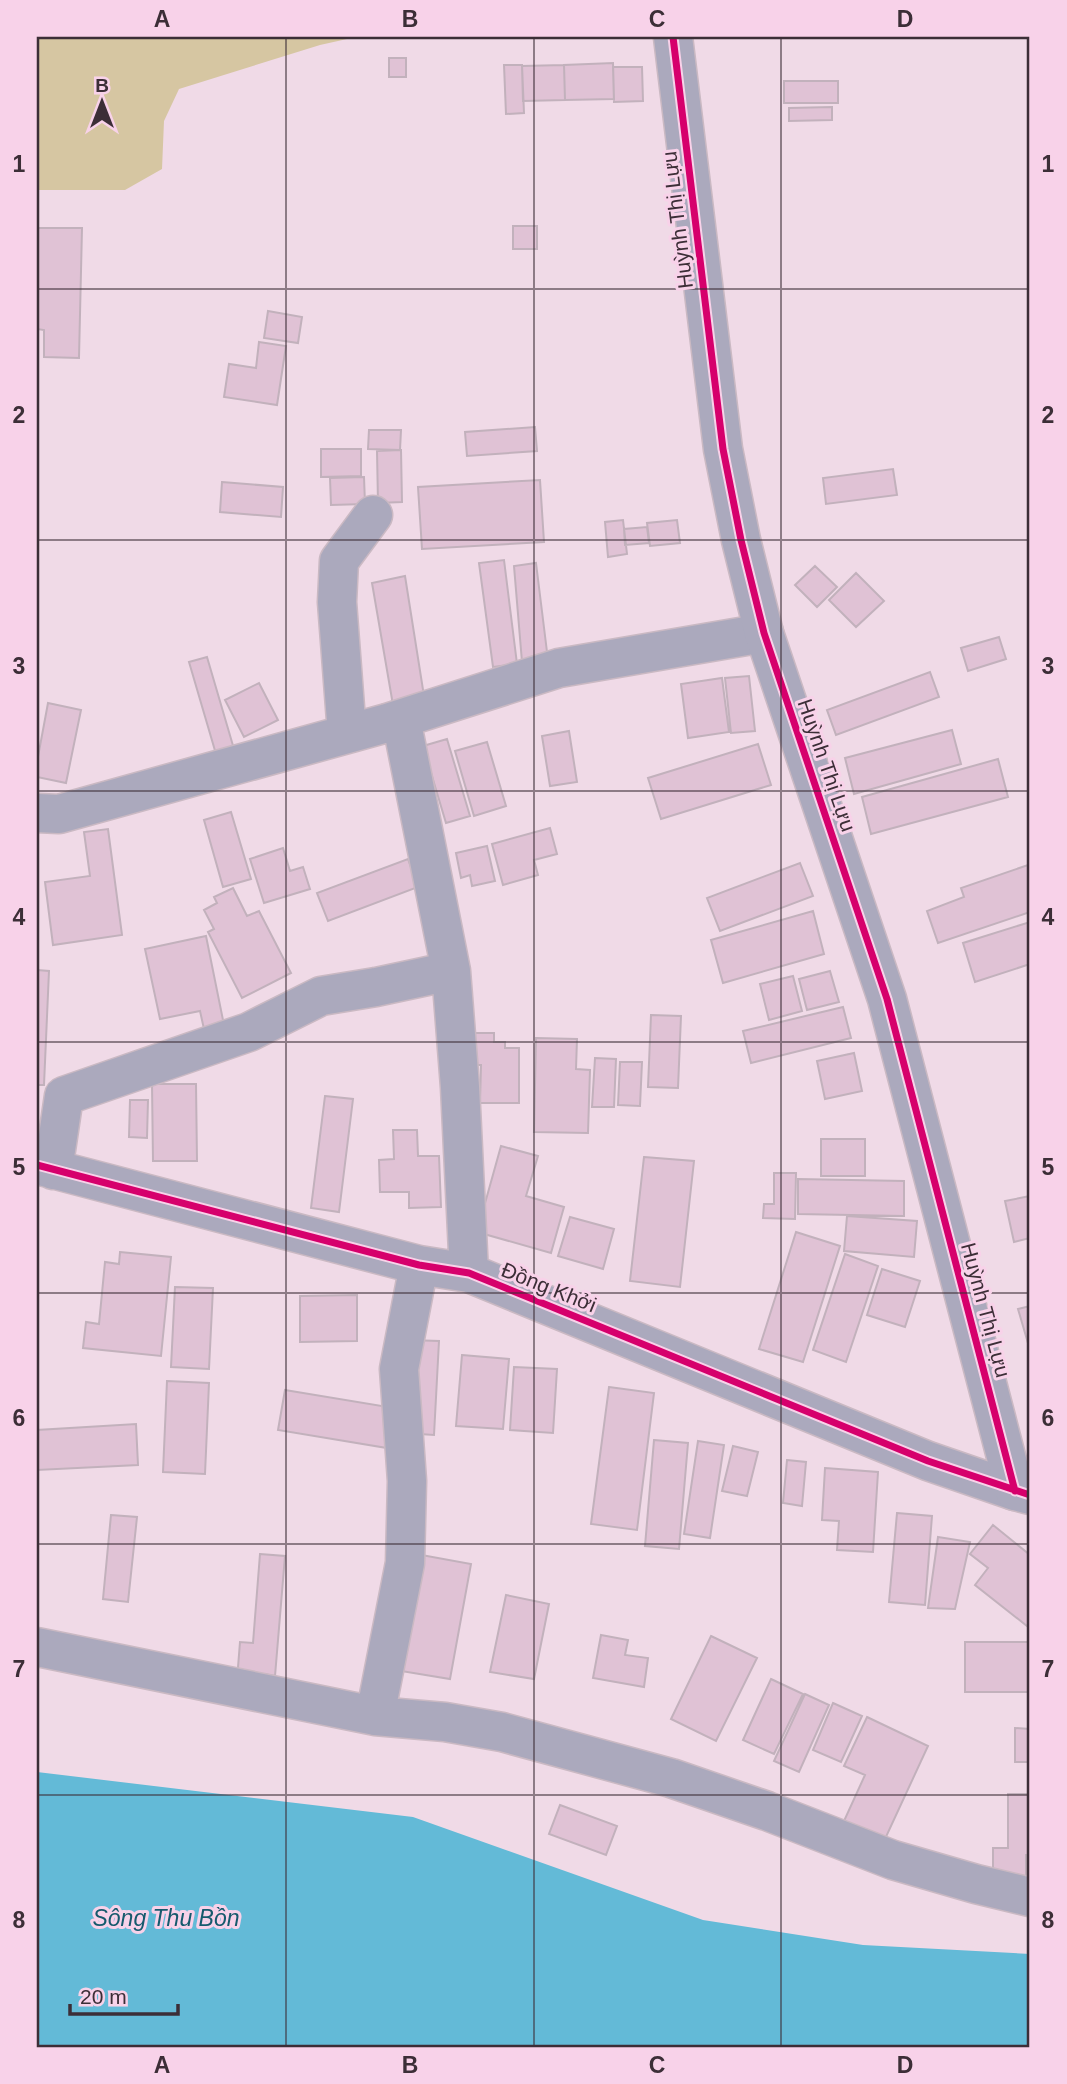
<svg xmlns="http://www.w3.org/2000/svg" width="1067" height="2084" font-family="Arial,sans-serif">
	<rect width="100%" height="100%" fill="#f0dae7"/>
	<!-- green -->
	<path fill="#d6c6a2" d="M37,37H356L320,45L179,89L164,121L162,169L125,190H37Z"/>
	<!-- water -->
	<path fill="#63bad7" d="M37,1772L413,1817L703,1920L863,1945L1030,1954V2047H37Z"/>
	<!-- building -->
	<path fill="#e0c2d5" stroke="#c2b1bc" stroke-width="2" d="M389,58H406V77H389Z
		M613,63L614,99L565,100L564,65Z
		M504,65H522L524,113L506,114Z
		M564,65L565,100L523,101L522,66Z
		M613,67H642L643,101L614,102Z
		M784,81H838V103H784Z
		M832,107V120L789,121V108Z
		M513,226H537V249H513Z
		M38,228H82L79,358L44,357V330L37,329Z
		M268,311L302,317L298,343L264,338Z
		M259,342L286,346L277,405L224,397L229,364L256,368Z
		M535,427L537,451L467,456L465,432Z
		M369,430H401L400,450L368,449Z
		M321,449H361V476L321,477Z
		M401,450L402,502L378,503L377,451Z
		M893,469L897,495L826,504L823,478Z
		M364,477L365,504L331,505L330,478Z
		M540,480L544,542L422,549L418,487Z
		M222,482L283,487L281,517L220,512Z
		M623,520L627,554L608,557L605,522Z
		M677,520L680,543L650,546L647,523Z
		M647,527L649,543L625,545L624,529Z
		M504,560L517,664L493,667L479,563Z
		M536,563L548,660L522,662L514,566Z
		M815,566L837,587L817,607L795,585Z
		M856,573L884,601L856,627L829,600Z
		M405,576L424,696L393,705L372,583Z
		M999,637L1006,659L968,671L961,648Z
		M207,657L234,749L216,754L189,662Z
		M930,672L939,697L836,735L827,710Z
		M749,676L755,731L731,733L725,678Z
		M722,678L729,732L688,738L681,684Z
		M259,683L278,720L244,737L225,700Z
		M48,703L81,710L66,783L37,777V762Z
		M952,730L961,764L854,794L845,758Z
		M569,731L577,782L550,786L542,736Z
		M447,739L470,816L446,823L423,746Z
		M487,742L506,806L474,816L455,751Z
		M758,744L771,785L661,819L648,778Z
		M998,759L1008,797L871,834L862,797Z
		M231,812L251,879L223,887L204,820Z
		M550,828L557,854L534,860L538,875L503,885L492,844Z
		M108,829L122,935L53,945L45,882L90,876L84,832Z
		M487,846L495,881L472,886L470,875L461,878L456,853Z
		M283,848L290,871L303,867L310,889L264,903L250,859Z
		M408,859L418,887L328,921L317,893Z
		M800,863L813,896L720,931L707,898Z
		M1028,865L1030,872V912L938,943L927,911L964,897L961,888Z
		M233,888L247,916L259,911L291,973L242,998L208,932L214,929L204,910L217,903L214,897Z
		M813,911L824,954L723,983L711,940Z
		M1030,922V964L975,982L963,943Z
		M206,936L224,1025L204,1029L200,1011L160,1019L145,949Z
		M37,970L49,971L44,1085H37Z
		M830,971L839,1002L807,1010L799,979Z
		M793,976L802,1011L769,1020L760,984Z
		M843,1007L851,1038L751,1063L743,1031Z
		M651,1015L681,1016L678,1088L648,1087Z
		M468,1033H494V1042H505V1048H519V1103H480L481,1065H476Z
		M536,1038L577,1039L576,1069L590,1070L588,1133L534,1132Z
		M854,1053L862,1091L825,1099L817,1061Z
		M595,1058L616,1059L614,1107H592Z
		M620,1062H642L640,1106L618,1105Z
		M152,1084H196L197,1161H153Z
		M325,1096L353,1099L339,1212L311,1208Z
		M130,1100H148L147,1138L129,1137Z
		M393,1130H417L418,1156H439L441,1207L409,1208V1192H380L379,1160L394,1159Z
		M821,1139H865V1176H821Z
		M501,1146L538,1156L526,1196L564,1207L551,1253L477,1232Z
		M644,1157L694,1161L680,1287L630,1281Z
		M774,1173H796L795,1219L763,1218L764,1204H774Z
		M798,1179L904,1181V1216L798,1214Z
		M1030,1196V1238L1014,1242L1005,1201Z
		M847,1216L917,1221L914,1257L844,1251Z
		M570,1217L614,1229L603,1269L558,1256Z
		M796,1232L840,1246L803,1362L759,1349Z
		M120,1252L171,1257L161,1356L83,1348L86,1322L99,1324L105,1262L119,1264Z
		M845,1254L878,1266L846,1362L813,1350Z
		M882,1269L920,1281L905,1327L867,1315Z
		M175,1287L213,1288L209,1369L171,1367Z
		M357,1295V1341L300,1342V1296Z
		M1030,1306V1350L1018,1309Z
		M409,1340L439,1341L434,1435L405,1433Z
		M462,1355L509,1359L503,1429L456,1426Z
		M514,1367L557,1369L553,1433L510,1430Z
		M167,1381L209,1383L205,1474L163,1472Z
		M609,1387L654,1393L637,1530L591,1524Z
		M285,1390L394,1408L387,1448L278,1430Z
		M136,1424L138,1465L37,1470V1430Z
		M654,1440L688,1443L679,1549L645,1546Z
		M698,1441L724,1445L710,1538L684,1534Z
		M733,1446L758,1452L747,1496L722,1491Z
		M787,1460L806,1462L802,1506L783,1503Z
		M825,1468L878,1472L873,1552L837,1550L839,1521L822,1520Z
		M897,1513L932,1516L925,1605L889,1602Z
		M111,1515L137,1517L128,1602L103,1599Z
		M993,1525L1030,1555V1622L1027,1626L975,1585L988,1568L970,1554Z
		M938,1537L970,1542L955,1609L928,1608Z
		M260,1554L285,1556L275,1676L264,1674L237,1680L240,1642L253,1643Z
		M416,1554L471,1564L450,1679L395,1670Z
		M506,1595L549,1604L534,1679L490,1672Z
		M601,1635L628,1640L625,1655L648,1658L644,1687L593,1678Z
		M711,1636L757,1658L716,1741L671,1719Z
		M965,1642H1030V1692H965Z
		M771,1679L803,1694L774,1754L743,1740Z
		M805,1694L829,1705L799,1772L774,1761Z
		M833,1703L862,1716L841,1762L813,1750Z
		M867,1717L928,1746L885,1839L844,1821L865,1775L844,1766Z
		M1015,1728L1030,1729V1762H1015Z
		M1008,1794H1030V1855H1026V1879H993V1848H1008Z
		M560,1805L617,1826L606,1855L549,1834Z"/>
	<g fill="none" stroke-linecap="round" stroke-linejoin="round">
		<defs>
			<path id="minor" d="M401,719L451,971L460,1087L469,1273
				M347,734L337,602L339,561L373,515
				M37,813L59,814L387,723L559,668L764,633
				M37,1165L419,1265L469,1273L928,1461L1015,1491
				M53,1170L64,1096L249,1032L321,996L376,987L451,971
				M37,1647L375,1716L445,1722L502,1732L671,1778L767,1811L893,1860L976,1884L1030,1897
				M375,1716L405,1563L407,1481L399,1369L419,1265"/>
			<path id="tertiary" d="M673,37L723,449L741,540L764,633L887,999L1015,1491L1030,1495"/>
		</defs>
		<!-- minor casing -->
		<use href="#minor" stroke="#cab9c3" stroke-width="41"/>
		<!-- tertiary casing -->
		<use href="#tertiary" stroke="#cab9c3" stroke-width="41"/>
		<!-- minor -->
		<use href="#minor" stroke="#aba9bd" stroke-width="38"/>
		<!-- tertiary -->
		<use href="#tertiary" stroke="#aba9bd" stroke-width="38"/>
		<defs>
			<path id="cycleway" d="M673,37L723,449L741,540L764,633L887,999L1015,1491
				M37,1165L419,1265L469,1273L928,1461L1030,1495"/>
		</defs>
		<!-- cycleway casing -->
		<use href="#cycleway" stroke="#f8d2e9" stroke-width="11"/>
		<!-- cycleway -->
		<use href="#cycleway" stroke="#d6006c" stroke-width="7"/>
	</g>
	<!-- grid -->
	<path fill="none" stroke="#3c2e37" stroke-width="2" stroke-opacity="0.55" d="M286,37V2047M534,37V2047M781,37V2047M37,289H1030M37,540H1030M37,791H1030M37,1042H1030M37,1293H1030M37,1544H1030M37,1795H1030"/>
	<g text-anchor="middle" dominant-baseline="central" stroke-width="6" stroke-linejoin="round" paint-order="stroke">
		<!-- street labels -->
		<g font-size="21" fill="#3c2e37" stroke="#f8d2e9">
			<text transform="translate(677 220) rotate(-97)">Huỳnh Thị Lựu</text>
			<text transform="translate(827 765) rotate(71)">Huỳnh Thị Lựu</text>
			<text transform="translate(549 1287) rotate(22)">Đồng Khởi</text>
			<text transform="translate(986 1310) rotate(75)">Huỳnh Thị Lựu</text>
		</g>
		<!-- water labels -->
		<g font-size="23" font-style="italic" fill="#165a6d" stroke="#f8d2e9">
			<text x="166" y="1918">Sông Thu Bồn</text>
		</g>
	</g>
	<!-- border -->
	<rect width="1067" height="2084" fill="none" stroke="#f8d2e9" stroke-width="77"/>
	<!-- north arrow -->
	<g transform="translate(102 102)" stroke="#f8d2e9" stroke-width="5" paint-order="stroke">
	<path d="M0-5L12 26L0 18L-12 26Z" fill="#3c2e37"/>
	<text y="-10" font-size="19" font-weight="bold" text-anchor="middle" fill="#3c2e37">B</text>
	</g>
	<!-- scale -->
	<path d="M70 2004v10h108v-10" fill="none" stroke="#3c2e37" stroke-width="3.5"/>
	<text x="80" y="2004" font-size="21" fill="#3c2e37" stroke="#f8d2e9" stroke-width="5" paint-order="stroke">20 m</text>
	<rect x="38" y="38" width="990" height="2008" fill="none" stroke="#3c2e37" stroke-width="2.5"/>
	<g font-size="23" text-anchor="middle" font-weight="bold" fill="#3c2e37">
		<text x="162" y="27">A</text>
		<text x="410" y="27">B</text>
		<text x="657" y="27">C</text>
		<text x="905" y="27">D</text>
		<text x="19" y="172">1</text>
		<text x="1048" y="172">1</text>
		<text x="19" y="423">2</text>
		<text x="1048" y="423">2</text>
		<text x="19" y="674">3</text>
		<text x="1048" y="674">3</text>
		<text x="19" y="925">4</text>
		<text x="1048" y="925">4</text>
		<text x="19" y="1175">5</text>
		<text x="1048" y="1175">5</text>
		<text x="19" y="1426">6</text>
		<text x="1048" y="1426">6</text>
		<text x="19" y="1677">7</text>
		<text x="1048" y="1677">7</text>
		<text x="19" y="1928">8</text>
		<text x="1048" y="1928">8</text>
		<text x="162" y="2073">A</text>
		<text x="410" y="2073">B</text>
		<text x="657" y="2073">C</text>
		<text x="905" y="2073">D</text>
	</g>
</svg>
